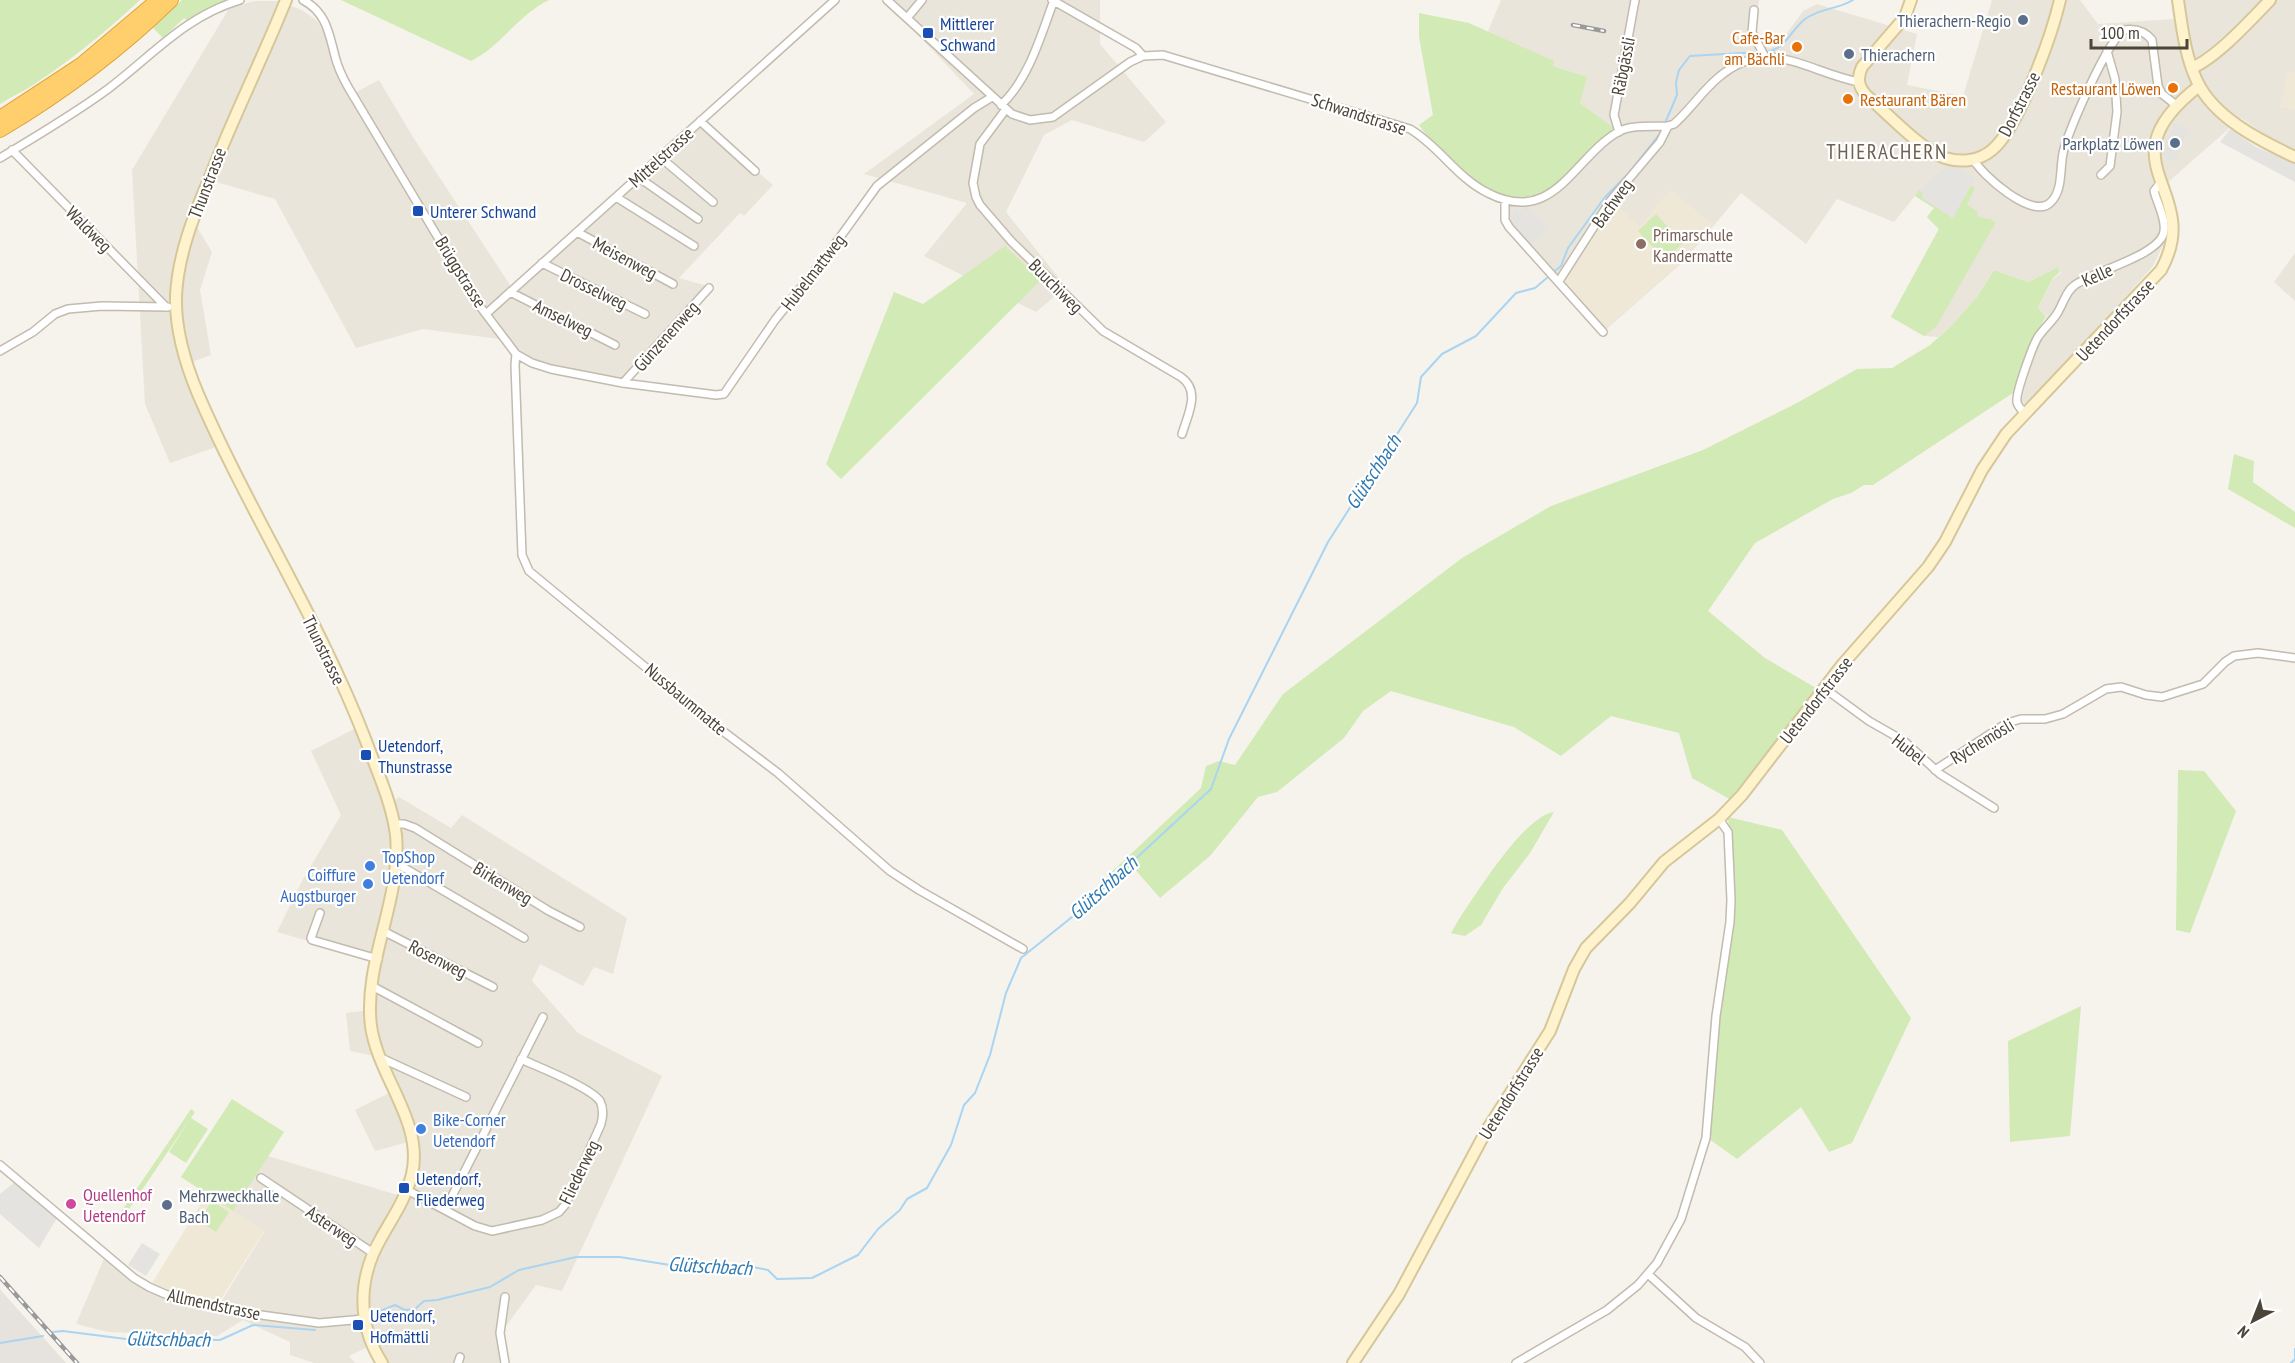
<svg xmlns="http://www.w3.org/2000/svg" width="2295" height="1363" font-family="'PT Sans Narrow',sans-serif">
	<rect width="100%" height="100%" fill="#f6f3ec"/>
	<!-- residential -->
	<path fill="#eae5da" d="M885,0H1100V44L1166,122L1144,142L1072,120L1044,135L1006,212L1066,287L1036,312L924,256L967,203L864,174L974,94Z
		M1501,0H1759L1755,26L1756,35L1764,46L1770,48L1779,44L1803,11L1817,4L1917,34L1907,85L1963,96L1992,0H2080L2098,24L2175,19L2177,0H2295V72L2288,73L2281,107L2295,110V152L2279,144L2241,118L2159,190L2167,237L2153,266L2028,407L2014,394L2028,352L2047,316L2038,308L2053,279L2061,273L2058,267L2028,282L1994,270L1977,297L1951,326L1938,337L1924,336L1891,317L1939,229L1927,217L1934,208L1915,196L1894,222L1837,199L1806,244L1741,193L1684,261L1603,332L1509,227L1505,200L1618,132L1580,103L1586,77L1553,66L1488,31Z
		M255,1H278L302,10L317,21L325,33L333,67L349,96L379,80L413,137L514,291L701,123L773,185L744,216L740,213L679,278L707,286L623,381L537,363L499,339L423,329L356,348L275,199L213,181L187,223L197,227L212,252L200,290L211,355L183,365L219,446L170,463L145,404L132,170L230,7Z
		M2295,253V301L2274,282Z
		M360,726L389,805L399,797L451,828L462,815L627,918L613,974L594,967L583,986L540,964L532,981L578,1033L662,1076L562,1291L536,1285L501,1333L505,1363H382L372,1345L349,1356L355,1363H314L290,1355V1342L243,1320L217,1336L108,1332L76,1324L106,1254L149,1287L218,1307L264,1232L233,1211L268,1156L404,1197L412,1141L375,1151L355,1110L393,1091L379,1057L350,1051L346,1013L370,1010L377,961L277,932L302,881L341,815L311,751Z"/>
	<!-- industrial -->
	<path fill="#e6e2dd" d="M0,1289L4,1294L66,1363H0Z"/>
	<!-- education -->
	<path fill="#efe8d6" d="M2295,72V110L2280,107L2288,73Z
		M1670,190L1713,224L1682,261L1604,330L1562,280L1613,202L1640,227Z
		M207,1194L264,1231L219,1302L177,1293L152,1283Z"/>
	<!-- green -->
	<path fill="#d2eab5" d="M0,0H140C107,31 71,60 33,85C22,92 11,97 0,104Z
		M182,0H225L188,22L184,18L163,38L153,28Z
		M341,0H549C519,14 501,46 471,61Z
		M1419,13L1469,23L1554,61L1553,66L1587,77L1580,103L1619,132L1551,193L1523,201L1489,194L1437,149L1419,125L1433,115L1419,37Z
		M1971,185L1975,188L1967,205L1978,212L1977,216L1987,219L1988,218L1996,222L1936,327L1924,336L1891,317L1939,229L1927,217L1934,208L1915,196L1919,190L1952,218Z
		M1656,214L1683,243L1665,260L1638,231Z
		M1005,246L1041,280L841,479L826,464L894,292L923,304Z
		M2058,267L2060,272L2053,278L2038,308L2046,316L2027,352L2013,393L1873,485H1864L1851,493L1833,499L1755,543L1708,611L1765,658L1816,688L1744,782L1733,801L1692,778L1679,733L1611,716L1561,756L1514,727L1391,691L1363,711L1344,738L1277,792L1258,797L1210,856L1160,898L1133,867L1106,887L1101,882L1201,788L1206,766L1219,761L1235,765L1283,694L1462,558L1551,506L1703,450L1797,403L1857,369L1892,368L1930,345L1951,326L1977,297L1994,270L2028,282Z
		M2234,454L2254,461L2253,482L2295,512V528L2228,489Z
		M2178,770L2204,771L2236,811L2190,933L2176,930Z
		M1554,812L1530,853L1503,888L1481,925L1465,936L1451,933L1459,919C1477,893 1524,816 1554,812Z
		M1728,817L1782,830L1911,1018L1852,1143L1829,1152L1801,1107L1737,1159L1709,1139L1717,1038L1735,900Z
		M2081,1006L2070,1136L2010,1142L2008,1041Z
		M232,1099L284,1132L233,1211L181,1177Z
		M191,1109L195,1112L191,1118L208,1129L186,1163L169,1152L190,1119L125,1215L121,1212Z
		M212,1201L229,1212L216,1232L199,1221Z"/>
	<!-- parking -->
	<path fill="#e5e3e0" d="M2174,123L2189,129L2176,162L2162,157Z
		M2230,129L2256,147L2295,163V182L2220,142Z
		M1947,165L1960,168L1975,178L1953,218L1922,198L1923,194L1920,191L1935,173L1939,174Z
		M1526,206L1549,229L1531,245L1509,221L1513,218L1509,216L1516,208L1521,211Z
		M15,1182L57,1218L39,1248L0,1214V1194Z
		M142,1243L160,1254L146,1276L128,1265Z"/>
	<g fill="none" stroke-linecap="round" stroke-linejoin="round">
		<!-- stream -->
		<path stroke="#a9d4f2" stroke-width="2" d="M1766,52C1786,49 1790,31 1805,19C1822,7 1837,10 1853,0
			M1665,123L1677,95L1676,82L1679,70L1690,56L1760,52
			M373,1314L395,1305L405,1310L415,1309L424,1301L437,1300L490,1287L519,1270L576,1257H620L676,1266H748L768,1270L777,1279L812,1278L858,1255L878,1229L900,1210L907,1199L927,1188L951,1145L964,1105L975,1093L990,1055L1006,993L1021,958L1077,913L1211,789L1229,739L1328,542L1417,403L1421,377L1442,354L1476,336L1516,293L1535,288L1561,266L1568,248L1605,197L1628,174L1662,131
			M53,1332L63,1331L126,1339L220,1340L253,1325L315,1330
			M0,1343L43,1336
			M2291,1363L2295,1359V1349"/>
		<defs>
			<path id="street" d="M303,0C329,14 329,37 337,63C341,75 347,86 354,97L476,301L516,354L532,363L551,369L623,383L716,395L724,394L775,320L828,254L877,186L974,108L992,97
				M887,0L1012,114L1030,120L1053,117L1130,62L1143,56L1163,55L1410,129C1439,146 1457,178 1488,193C1554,227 1574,157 1618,132C1632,124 1653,127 1668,126L1674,124C1690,110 1702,91 1719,77C1768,35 1807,72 1859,82
				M1052,0L1136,48L1143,56
				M1754,10L1752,32L1765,57
				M907,18L922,0
				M1001,105C1029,79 1041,35 1054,0
				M1006,109L980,144L973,183L976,197L980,205L1011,241L1103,331L1181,377C1201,391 1188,414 1182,434
				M700,121L755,171
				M1619,132L1614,115L1635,0
				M12,150L166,307
				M660,157L713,202
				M0,158C37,136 74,114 108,89C153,55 184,17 240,0
				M1973,159C1982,175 2033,221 2051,202C2064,189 2059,166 2064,149C2072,123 2105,47 2123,30C2135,28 2145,31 2152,40L2158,86L2162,94L2176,105
				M2101,175L2110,166L2117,112L2115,79L2107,51
				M638,177L698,219
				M616,197L694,246
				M1505,200V220L1509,227L1603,332
				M577,232L673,284
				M542,263L645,314
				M1559,281L1611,200L1660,142L1668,126
				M510,292L615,345
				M487,313L835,0
				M0,351L33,332L55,314L68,309L102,306L168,307
				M516,354L515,365L522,555L529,571L724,732L778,773L890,871L919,890L1023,949
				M623,383L709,288
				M2025,414C2022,410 2018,407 2017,402C2015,394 2033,345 2038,337C2044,328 2053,321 2058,312C2064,302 2066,291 2075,285C2094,271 2154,257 2163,235C2168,223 2157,203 2154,191L2161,182
				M1824,688L1869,721L1904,741L1940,774L1994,808
				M1935,770L2007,723L2021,719H2045L2063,714L2106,689L2121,687L2146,695L2162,697L2203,684L2225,662L2234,656L2258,653L2295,658
				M394,824H404L415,828L549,911L580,927
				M396,863L524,938
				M320,913L311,938L312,940L378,959
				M383,931L493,987
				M372,986L478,1043
				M379,1057L466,1097
				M0,1165L134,1278L149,1287L172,1297L247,1313L319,1323L364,1319
				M261,1178L373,1253
				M407,1190L475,1226L492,1231L542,1220L559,1212L565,1205L601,1124C603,1116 604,1109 600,1101C590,1087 538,1067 521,1059
				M445,1210L543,1017
				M1649,1275L1696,1318L1745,1347L1760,1363
				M458,1363L460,1357
				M505,1363L500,1333L505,1297
				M1516,1363L1607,1310L1638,1285L1657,1263L1681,1219L1706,1138L1716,1016L1730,922L1731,900L1728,832L1719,819"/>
			<path id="secondary" d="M286,0C262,60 233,117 210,177C194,215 178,254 176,296C175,330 185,363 198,394C249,512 320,621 366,741C377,771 392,803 396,835C402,899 363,963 371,1026C378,1077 424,1122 412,1174C406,1199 392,1218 380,1240C358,1279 357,1324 382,1363
				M1911,0L1905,17L1862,67C1857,78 1858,86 1866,95C1887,113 1920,149 1945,158C1961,163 1979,161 1992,150C2019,128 2052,34 2060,0
				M2178,0C2182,27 2185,56 2197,81C2214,118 2261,141 2295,157
				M2192,68C2217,57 2250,21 2270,0
				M1353,1363L1399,1294L1485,1133L1550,1031L1574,969L1586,948L1630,903L1664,862L1719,819L1742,795L1842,665L1928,567L1945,542L1982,470L2006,434L2161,270C2206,189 2099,164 2199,86"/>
			<path id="highway" d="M0,118L81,65L158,0
				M0,130C62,93 120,50 171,0"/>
		</defs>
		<!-- street casing -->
		<use href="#street" stroke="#c2bbae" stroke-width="10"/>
		<!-- secondary casing -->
		<use href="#secondary" stroke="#d6c79b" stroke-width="14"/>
		<!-- highway casing -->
		<use href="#highway" stroke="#e0a43c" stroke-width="16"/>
		<!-- street -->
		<use href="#street" stroke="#fff" stroke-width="7"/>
		<!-- secondary -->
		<use href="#secondary" stroke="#fff3cd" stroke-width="10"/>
		<!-- highway -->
		<use href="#highway" stroke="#ffcf6e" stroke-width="14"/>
		<defs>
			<path id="rail" d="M1573,25L1604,31
				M0,1277L77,1363"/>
		</defs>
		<!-- rail casing -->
		<use href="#rail" stroke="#9a9a9a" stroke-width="4.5"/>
		<!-- rail -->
		<use href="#rail" stroke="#fff" stroke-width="2" stroke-dasharray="7" stroke-linecap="butt"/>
	</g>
	<!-- markers -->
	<g fill="#5c6f8a" stroke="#fff" stroke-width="2">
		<circle cx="2023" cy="20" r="6"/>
		<circle cx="1849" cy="54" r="6"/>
		<circle cx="2175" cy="143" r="6"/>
		<circle cx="167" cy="1205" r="6"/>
	</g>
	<g fill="#1a4fb4" stroke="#fff" stroke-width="2">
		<rect x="922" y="27" width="12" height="12" rx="3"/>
		<rect x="412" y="205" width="12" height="12" rx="3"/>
		<rect x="360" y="749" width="12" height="12" rx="3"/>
		<rect x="398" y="1182" width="12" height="12" rx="3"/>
		<rect x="352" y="1319" width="12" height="12" rx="3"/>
	</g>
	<g fill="#e8710a" stroke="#fff" stroke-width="2">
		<circle cx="1797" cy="47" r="6"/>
		<circle cx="2173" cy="88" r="6"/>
		<circle cx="1848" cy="99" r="6"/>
	</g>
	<circle fill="#8d6e63" stroke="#fff" stroke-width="2" cx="1641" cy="244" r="6"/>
	<g fill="#3f7fe0" stroke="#fff" stroke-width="2">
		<circle cx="370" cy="866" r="6"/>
		<circle cx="368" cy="884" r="6"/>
		<circle cx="421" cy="1129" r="6"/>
	</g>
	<circle fill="#d1479c" stroke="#fff" stroke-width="2" cx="71" cy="1204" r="6"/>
	<g text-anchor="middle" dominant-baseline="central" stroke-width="4.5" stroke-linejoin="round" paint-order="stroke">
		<!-- service labels -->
		<g font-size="18" fill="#4e5e75" stroke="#fff" text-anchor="end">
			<text x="2011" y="20">Thierachern-Regio</text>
			<text x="1861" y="54" text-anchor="start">Thierachern</text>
			<text x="2163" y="143">Parkplatz Löwen</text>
			<text x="179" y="1195" text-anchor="start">Mehrzweckhalle<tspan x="179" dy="21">Bach</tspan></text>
		</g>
		<!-- transit labels -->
		<g font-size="18" fill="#164399" stroke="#fff" text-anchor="start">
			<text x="940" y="23">Mittlerer<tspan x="940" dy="21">Schwand</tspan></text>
			<text x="430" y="211">Unterer Schwand</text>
			<text x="378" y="745">Uetendorf,<tspan x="378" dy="21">Thunstrasse</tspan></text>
			<text x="416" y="1178">Uetendorf,<tspan x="416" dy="21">Fliederweg</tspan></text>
			<text x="370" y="1315">Uetendorf,<tspan x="370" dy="21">Hofmättli</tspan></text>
		</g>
		<!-- food labels -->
		<g font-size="18" fill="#c56008" stroke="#fff" text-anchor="end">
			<text x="1785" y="37">Cafe-Bar<tspan x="1785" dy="21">am Bächli</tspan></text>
			<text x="2161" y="88">Restaurant Löwen</text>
			<text x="1860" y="99" text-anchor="start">Restaurant Bären</text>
		</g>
		<!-- street labels -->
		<g font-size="18" fill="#4b4439" stroke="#fff">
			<text transform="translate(1623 66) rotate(-79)">Räbgässli</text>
			<text transform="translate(2019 104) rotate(-63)">Dorfstrasse</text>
			<text transform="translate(1359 114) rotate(18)">Schwandstrasse</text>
			<text transform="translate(661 157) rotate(-42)">Mittelstrasse</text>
			<text transform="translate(207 183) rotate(-69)">Thunstrasse</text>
			<text transform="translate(1612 203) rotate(-54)">Bachweg</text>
			<text transform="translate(89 229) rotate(45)">Waldweg</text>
			<text transform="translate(625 258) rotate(28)">Meisenweg</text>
			<text transform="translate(461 272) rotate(58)">Brüggstrasse</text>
			<text transform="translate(813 272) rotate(-52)">Hubelmattweg</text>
			<text transform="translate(2097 275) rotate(-24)">Kelle</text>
			<text transform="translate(1056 286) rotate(45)">Buuchiweg</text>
			<text transform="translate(594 289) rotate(26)">Drosselweg</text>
			<text transform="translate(563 318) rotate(26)">Amselweg</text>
			<text transform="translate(2115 320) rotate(-47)">Uetendorfstrasse</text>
			<text transform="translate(666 336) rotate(-48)">Günzenenweg</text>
			<text transform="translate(324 650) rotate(64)">Thunstrasse</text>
			<text transform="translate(686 699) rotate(40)">Nussbaummatte</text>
			<text transform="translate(1816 700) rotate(-52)">Uetendorfstrasse</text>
			<text transform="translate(1982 741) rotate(-31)">Rychemösli</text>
			<text transform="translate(1909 749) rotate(38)">Hubel</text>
			<text transform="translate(503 883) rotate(31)">Birkenweg</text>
			<text transform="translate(438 959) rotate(27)">Rosenweg</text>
			<text transform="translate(1511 1093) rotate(-58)">Uetendorfstrasse</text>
			<text transform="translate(579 1172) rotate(-64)">Fliederweg</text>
			<text transform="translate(332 1226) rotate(34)">Asterweg</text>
			<text transform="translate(214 1304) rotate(12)">Allmendstrasse</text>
		</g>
		<!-- education labels -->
		<g font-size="18" fill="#785e54" stroke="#fff" text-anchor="start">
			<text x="1653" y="234">Primarschule<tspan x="1653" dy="21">Kandermatte</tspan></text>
		</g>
		<!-- shop labels -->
		<g font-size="18" fill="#366cbe" stroke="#fff" text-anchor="start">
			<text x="382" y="856">TopShop<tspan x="382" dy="21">Uetendorf</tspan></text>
			<text x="356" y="874" text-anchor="end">Coiffure<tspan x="356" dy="21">Augstburger</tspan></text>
			<text x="433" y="1119">Bike-Corner<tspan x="433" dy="21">Uetendorf</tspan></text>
		</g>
		<!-- hotel labels -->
		<g font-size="18" fill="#b23c85" stroke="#fff" text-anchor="start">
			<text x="83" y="1194">Quellenhof<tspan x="83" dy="21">Uetendorf</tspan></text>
		</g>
		<!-- water labels -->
		<g font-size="20" font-style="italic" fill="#2e7ab2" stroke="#fff">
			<text transform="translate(1373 472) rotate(-57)">Glütschbach</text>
			<text transform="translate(1103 888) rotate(-42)">Glütschbach</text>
			<text transform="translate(710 1266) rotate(3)">Glütschbach</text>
			<text transform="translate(168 1339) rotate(1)">Glütschbach</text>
		</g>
		<!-- quarter labels -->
		<g font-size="21" letter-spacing="1.5" fill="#6e6250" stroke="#fff">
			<text x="1887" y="151">THIERACHERN</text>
		</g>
	</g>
	<!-- north arrow -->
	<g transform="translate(2253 1321) rotate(222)" stroke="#ffffff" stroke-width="4.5" paint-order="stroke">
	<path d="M0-4.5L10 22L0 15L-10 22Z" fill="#4b4439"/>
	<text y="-9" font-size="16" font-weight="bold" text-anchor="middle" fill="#4b4439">N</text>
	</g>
	<!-- scale -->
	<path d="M2091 39v9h96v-9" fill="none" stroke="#4b4439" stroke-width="3"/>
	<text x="2100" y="39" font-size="18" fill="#4b4439" stroke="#ffffff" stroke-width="4.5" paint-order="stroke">100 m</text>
</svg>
